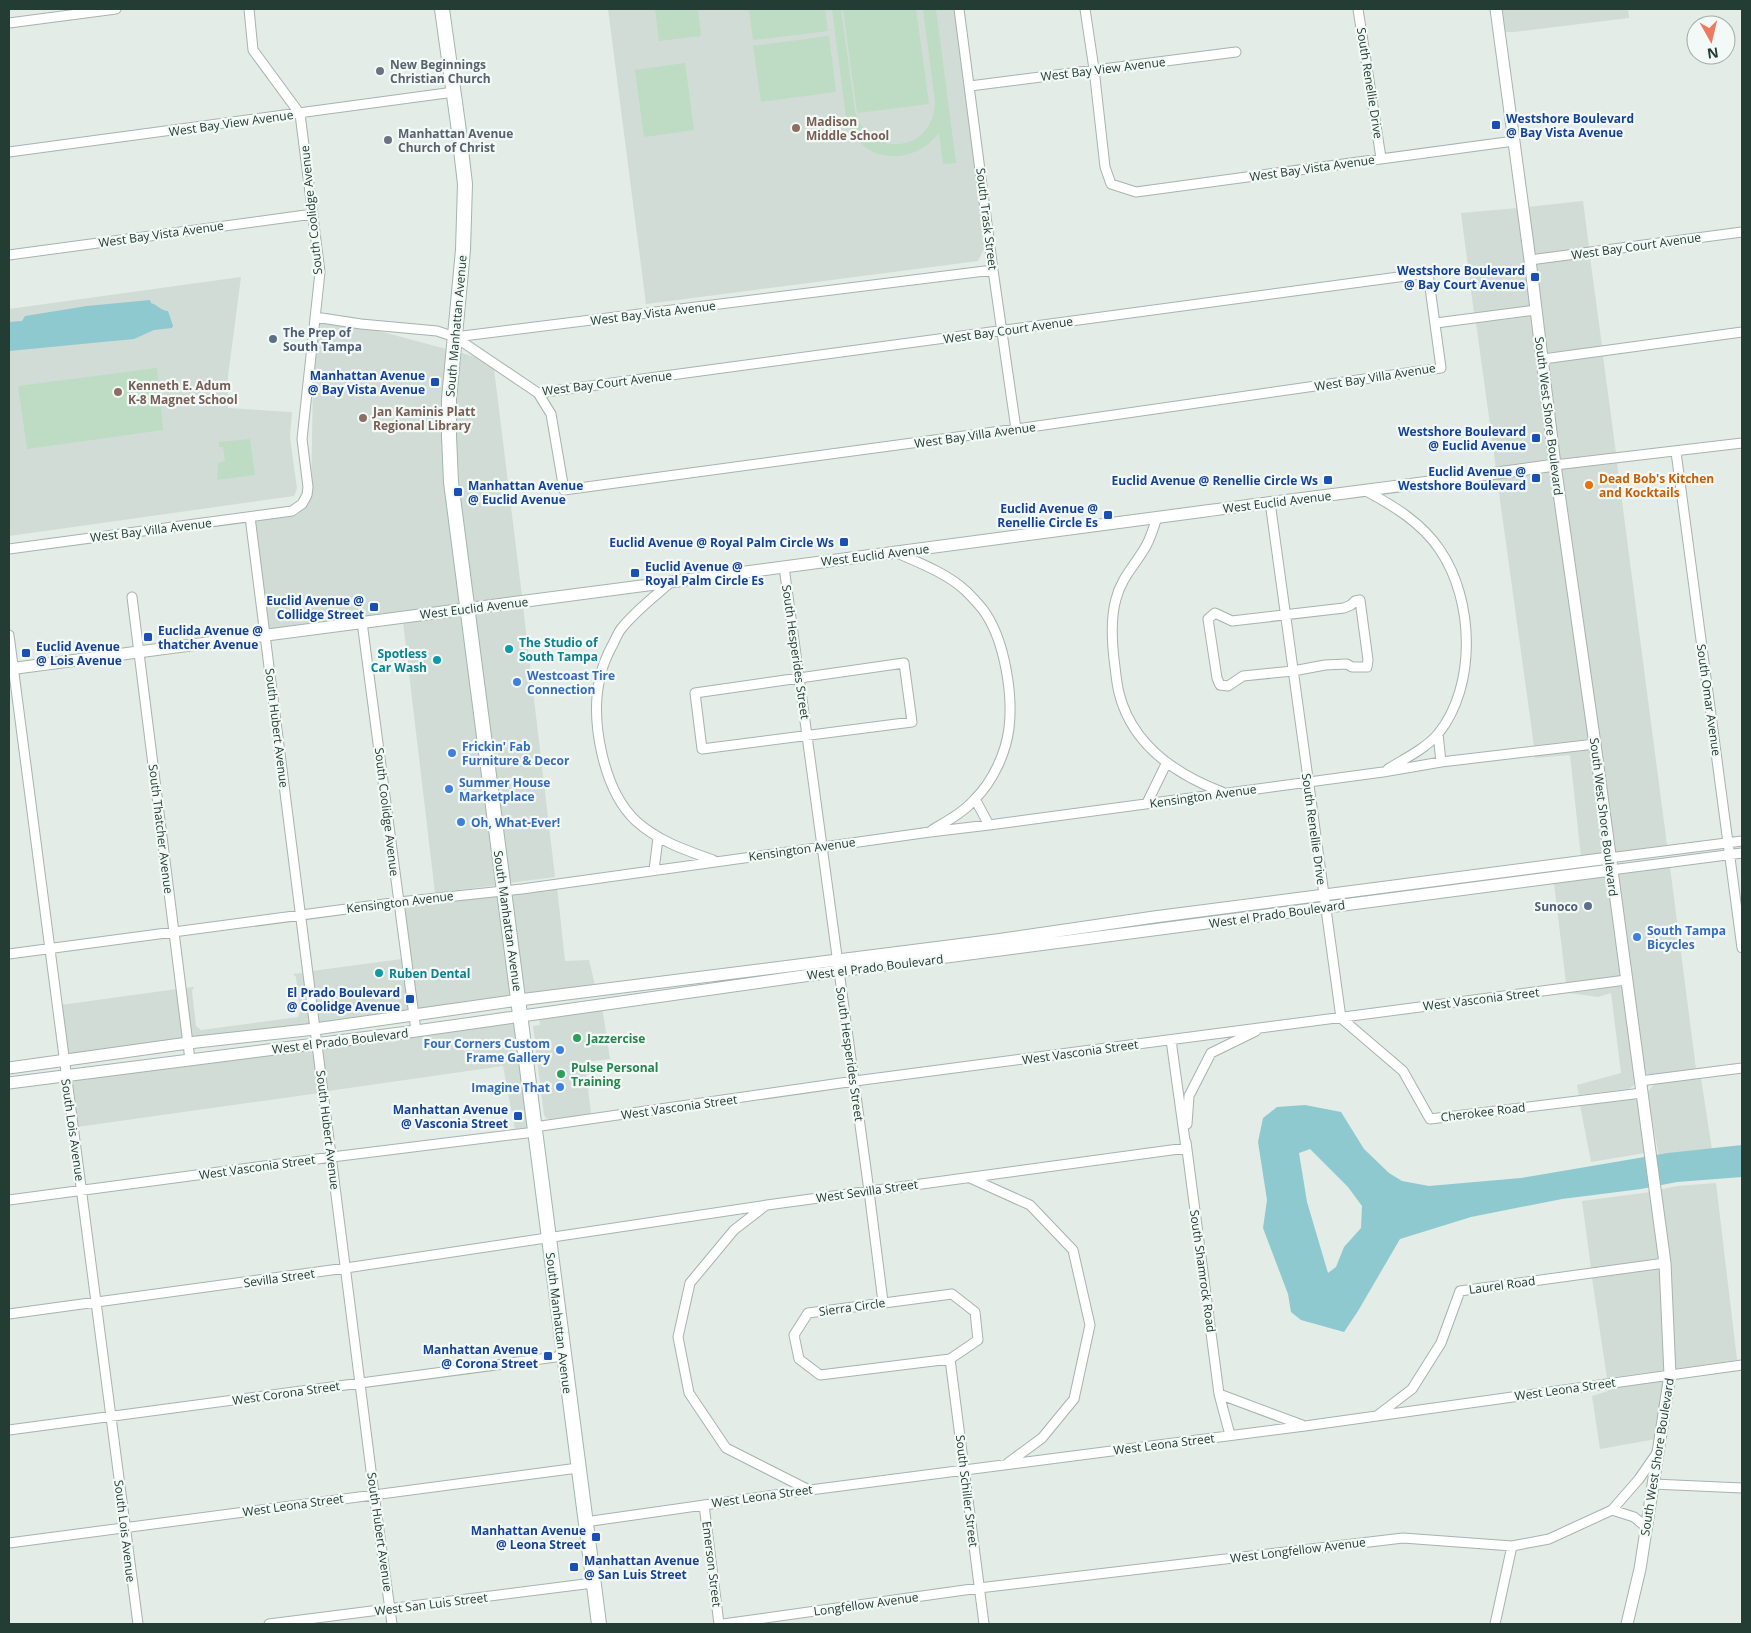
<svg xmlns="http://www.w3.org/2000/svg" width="1751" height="1633" font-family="'Open Sans',sans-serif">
	<rect width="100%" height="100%" fill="#e3ece7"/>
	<!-- built -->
	<path fill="#d1dcd6" d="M608,9H954L985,247L978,261L646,304Z
		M1501,9H1628L1629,18L1514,32H1504Z
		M1583,201L1589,247L1534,255L1527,207Z
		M1518,208L1531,306L1474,313L1461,213Z
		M1590,257L1602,346L1546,353L1535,264Z
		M241,277L228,376V408L292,412L290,437L297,489L294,496L9,536V309Z
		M1532,316L1550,461L1496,468L1476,323Z
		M319,323L375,330L450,350L463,604L269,630L255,521L290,516L291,517L297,515L306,507L311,497L313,381Z
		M459,352L475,357L494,369L522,596L472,603L454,433Z
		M1603,356L1616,453L1559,459L1547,363Z
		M1617,463L1667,845L1613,853L1560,469Z
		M1551,470L1590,739L1534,746L1497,478Z
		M523,606L555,877L507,883L473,613Z
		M464,614L498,885L435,893L403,622Z
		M1591,749L1604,854L1581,857L1570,755L1535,758V756Z
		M1670,867L1696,1069L1653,1074H1647L1644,1071L1616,875Z
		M1607,876L1621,976L1566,983L1554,883Z
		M557,887L565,961L589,960L595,985L522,994L508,893Z
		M500,894L514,995L417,1009L404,906Z
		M402,959L408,1010L319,1023L312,971Z
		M303,973L310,1024L192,1037L185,988L194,987L192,991L196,1026L201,1030L298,1017L300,1012L296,977L293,974Z
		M1622,986L1636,1083L1629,1089L1579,1095L1577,1085L1621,1073L1611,993L1598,997L1569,993Z
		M177,989L183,1039L67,1055L61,1005Z
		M602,1006L610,1059L585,1062L591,1114L550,1119L546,1118L544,1115L533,1026L540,1025L539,1019L583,1013L590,1008Z
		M517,1021L530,1128L515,1129L503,1066L328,1091L322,1048Z
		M313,1049L319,1093L77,1127L70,1080Z
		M1701,1078L1712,1150L1659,1157L1647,1093L1655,1083Z
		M1631,1099L1636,1100L1639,1105L1645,1153L1591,1162L1580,1105Z
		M1716,1183L1737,1360L1674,1369L1659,1190L1677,1186Z
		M1651,1192L1660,1258L1591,1268L1582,1201Z
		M1661,1268L1665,1370L1607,1378L1592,1278Z
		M1664,1380L1656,1439L1600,1449L1592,1396L1608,1391V1388Z"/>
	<!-- green -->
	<path fill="#bddcc3" d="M655,9H698L701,36L659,41Z
		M749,9H825L828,31L753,40Z
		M832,9H841L855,111C869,160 934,153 935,102L923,9H936L956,163L943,164L939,133C933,140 927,146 919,150C888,166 853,150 846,117Z
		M843,9H916L929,104L857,113Z
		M829,36L836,92L761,102L753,46Z
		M685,63L694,130L644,137L635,70Z
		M157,368L163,430L27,449L18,386Z
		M250,439L255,475L217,480L218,463L225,461L223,447H219V442Z"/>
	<!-- water -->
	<path fill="#8dc9cf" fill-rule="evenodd" d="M150,300L151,303C158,305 161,311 168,311L173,326L172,328L154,330L134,339L9,351V322L22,321L25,316L87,306Z
		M1305,1105L1341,1112L1364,1149L1389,1173L1402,1181L1429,1186L1521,1178L1668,1153L1742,1145V1177L1677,1182L1641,1189L1562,1199L1471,1217L1400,1239L1358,1311L1344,1332L1301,1320L1291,1312L1288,1294L1263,1228L1267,1200L1258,1142L1263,1118L1277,1107ZM1310,1149L1348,1187L1362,1206L1361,1228L1344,1247L1336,1267L1328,1273L1307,1202L1299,1153Z"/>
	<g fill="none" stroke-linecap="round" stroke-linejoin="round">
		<defs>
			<path id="minor" d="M959,9L993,270L1016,429
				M1085,9L1094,69L1105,167L1111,184L1136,192L1514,141
				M1358,9L1381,158
				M9,23L116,9
				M970,86L1236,52
				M9,152L454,92
				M9,255L313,214
				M1530,260L1742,232
				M315,317L361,324L437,331L455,337L993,270
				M1436,323L1536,310
				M455,337L538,393L1428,273L1441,368L1016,429L564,490L551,414L538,393
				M1543,359L1742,332
				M1676,452L1742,948
				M1555,465L1742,443
				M1366,491C1394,506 1422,523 1440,550C1474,600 1477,686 1438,734C1425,749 1404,759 1388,769
				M1270,502L1341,1018L1403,1071L1430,1119L1642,1093
				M250,517L374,1494L392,1624
				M1157,517C1154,527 1151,537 1146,546C1136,564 1121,578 1116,599C1110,620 1112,645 1115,667C1116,676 1117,685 1119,693C1132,745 1175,774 1222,792
				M9,549L292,511L302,504L307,495L308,487L302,439L320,272L300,114L253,50L249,9
				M897,553C920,563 948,574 966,591C973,598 981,606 986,614C1005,643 1013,695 1009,728C1006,753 993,781 975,799C964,812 947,821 932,830
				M784,567L869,1191L883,1302
				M671,582C654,597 635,611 621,629C618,633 616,638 614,642C608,653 602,665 600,678C590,720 603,790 636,821C658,841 685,850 713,860
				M132,597L190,1060
				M1360,600L1368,660L1367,667H1352L1347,664L1325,665L1293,671L1243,676L1228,686L1220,685L1217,678L1208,619L1215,613L1232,621L1344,608L1351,605L1355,601Z
				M362,622L416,1031
				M9,635L138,1624
				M904,663L912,722L702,749L695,693Z
				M1438,734L1441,762
				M975,799L989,825
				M1147,803L1166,764
				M1609,858L1742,841
				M654,870L658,838
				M1611,870L1742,853
				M9,954L399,902L522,889L930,832L989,825L1383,772L1441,762L1595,744
				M1640,1081L1742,1068
				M1187,1124L1189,1096L1211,1053L1256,1031
				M534,1127L855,1081L1626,980
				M1186,1142L1219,1394L1302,1425
				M970,1178L1030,1205L1073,1250L1090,1325L1074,1399L1042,1438L1008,1463
				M9,1200L332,1157L535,1132
				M765,1206L734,1230L690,1283L678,1337L689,1393L726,1448L809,1490
				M952,1294L975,1312L978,1340L950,1359L820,1375L799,1359L794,1335L808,1313Z
				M9,1314L346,1268L767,1205L1186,1148L1171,1040
				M950,1359L984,1624
				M1219,1394L1230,1435
				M1378,1415L1412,1389L1441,1343L1460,1291L1665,1263
				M9,1430L563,1356
				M1653,1484L1742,1488
				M704,1505L719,1624
				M1612,1510L1634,1517L1646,1527
				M585,1522L810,1490L1305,1426L1742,1365
				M9,1543L578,1468
				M269,1624L593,1583
				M723,1624L979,1588L1403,1538L1512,1546L1549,1539L1612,1510L1639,1479L1657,1453
				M1495,1624L1512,1546"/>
			<path id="tertiary" d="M1496,9L1530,260L1555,465L1595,744L1665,1263L1670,1375L1640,1569L1627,1624
				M9,669C405,617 802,565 1198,512C1317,496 1436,482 1555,465
				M9,1068L188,1043L315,1029L519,1000L996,940L1154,917L1609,858
				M9,1083L416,1031L839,971L1611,870"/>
			<path id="secondary" d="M442,9L458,124L465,184L463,250L449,399V436L451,482L599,1624"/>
		</defs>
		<!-- minor casing -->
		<use href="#minor" stroke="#a6b4ae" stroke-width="11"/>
		<!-- tertiary casing -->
		<use href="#tertiary" stroke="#a6b4ae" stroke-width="13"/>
		<!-- secondary casing -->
		<use href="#secondary" stroke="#a1b7ae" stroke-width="16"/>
		<!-- minor -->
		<use href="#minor" stroke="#fff" stroke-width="9"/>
		<!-- tertiary -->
		<use href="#tertiary" stroke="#fff" stroke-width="11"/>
		<!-- secondary -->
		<use href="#secondary" stroke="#fff" stroke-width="14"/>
	</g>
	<!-- markers -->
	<g fill="#6b7280" stroke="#f3f9f6" stroke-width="2">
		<circle cx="380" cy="71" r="5"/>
		<circle cx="388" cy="140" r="5"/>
	</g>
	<g fill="#1a4fb4" stroke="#f3f9f6" stroke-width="2">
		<rect x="1491" y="120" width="10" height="10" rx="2.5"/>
		<rect x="1530" y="272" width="10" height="10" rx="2.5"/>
		<rect x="430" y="377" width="10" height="10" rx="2.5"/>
		<rect x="1531" y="433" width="10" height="10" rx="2.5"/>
		<rect x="1531" y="473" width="10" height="10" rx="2.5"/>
		<rect x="1323" y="475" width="10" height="10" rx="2.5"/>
		<rect x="453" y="487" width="10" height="10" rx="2.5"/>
		<rect x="1103" y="510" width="10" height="10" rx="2.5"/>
		<rect x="839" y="537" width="10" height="10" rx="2.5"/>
		<rect x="630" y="568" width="10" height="10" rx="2.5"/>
		<rect x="369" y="602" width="10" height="10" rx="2.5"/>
		<rect x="143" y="632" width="10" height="10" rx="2.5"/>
		<rect x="21" y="648" width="10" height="10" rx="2.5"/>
		<rect x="405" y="994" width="10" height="10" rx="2.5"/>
		<rect x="513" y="1111" width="10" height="10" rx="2.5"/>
		<rect x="543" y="1351" width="10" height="10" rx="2.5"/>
		<rect x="591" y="1532" width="10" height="10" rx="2.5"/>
		<rect x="569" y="1562" width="10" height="10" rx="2.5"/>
	</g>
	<g fill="#8d6e63" stroke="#f3f9f6" stroke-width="2">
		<circle cx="796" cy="128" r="5"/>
		<circle cx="118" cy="392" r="5"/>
		<circle cx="363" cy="418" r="5"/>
	</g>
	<g fill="#5c6f8a" stroke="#f3f9f6" stroke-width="2">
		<circle cx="273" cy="339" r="5"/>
		<circle cx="1588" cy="906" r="5"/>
	</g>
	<circle fill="#e8710a" stroke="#f3f9f6" stroke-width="2" cx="1589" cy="485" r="5"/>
	<g fill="#0f9aa8" stroke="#f3f9f6" stroke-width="2">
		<circle cx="509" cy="649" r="5"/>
		<circle cx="437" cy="660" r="5"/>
		<circle cx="379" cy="973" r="5"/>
	</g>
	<g fill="#3f7fe0" stroke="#f3f9f6" stroke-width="2">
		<circle cx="517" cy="682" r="5"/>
		<circle cx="452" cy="753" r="5"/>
		<circle cx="449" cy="789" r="5"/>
		<circle cx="461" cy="822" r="5"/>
		<circle cx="1637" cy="937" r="5"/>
		<circle cx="560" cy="1050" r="5"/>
		<circle cx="560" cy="1087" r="5"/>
	</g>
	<g fill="#2e9e5b" stroke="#f3f9f6" stroke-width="2">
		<circle cx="577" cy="1038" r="5"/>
		<circle cx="561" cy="1074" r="5"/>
	</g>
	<g text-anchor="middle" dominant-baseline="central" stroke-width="4.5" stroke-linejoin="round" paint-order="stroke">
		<!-- worship labels -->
		<g font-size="12" font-weight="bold" fill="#5b616d" stroke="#f3f9f6" text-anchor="start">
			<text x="390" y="64">New Beginnings<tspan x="390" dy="14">Christian Church</tspan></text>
			<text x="398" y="133">Manhattan Avenue<tspan x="398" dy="14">Church of Christ</tspan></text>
		</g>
		<!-- street labels -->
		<g font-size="12" fill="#233d34" stroke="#f3f9f6">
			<text transform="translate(1103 69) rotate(-7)">West Bay View Avenue</text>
			<text transform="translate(1370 83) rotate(81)">South Renellie Drive</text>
			<text transform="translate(231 123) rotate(-8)">West Bay View Avenue</text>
			<text transform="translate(1312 168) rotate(-8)">West Bay Vista Avenue</text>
			<text transform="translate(311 210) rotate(-96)">South Coolidge Avenue</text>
			<text transform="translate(987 219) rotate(83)">South Trask Street</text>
			<text transform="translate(161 234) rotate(-8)">West Bay Vista Avenue</text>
			<text transform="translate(1636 246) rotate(-8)">West Bay Court Avenue</text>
			<text transform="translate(653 313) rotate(-7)">West Bay Vista Avenue</text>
			<text transform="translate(456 326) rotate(-85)">South Manhattan Avenue</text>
			<text transform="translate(1008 330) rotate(-8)">West Bay Court Avenue</text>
			<text transform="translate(1375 377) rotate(-9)">West Bay Villa Avenue</text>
			<text transform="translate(607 383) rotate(-7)">West Bay Court Avenue</text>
			<text transform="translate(1549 416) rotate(83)">South West Shore Boulevard</text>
			<text transform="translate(975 435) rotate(-8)">West Bay Villa Avenue</text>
			<text transform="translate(1277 502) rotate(-7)">West Euclid Avenue</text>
			<text transform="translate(151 530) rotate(-7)">West Bay Villa Avenue</text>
			<text transform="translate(875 555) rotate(-7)">West Euclid Avenue</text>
			<text transform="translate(474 608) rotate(-7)">West Euclid Avenue</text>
			<text transform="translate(796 652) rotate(82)">South Hesperides Street</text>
			<text transform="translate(1709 700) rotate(82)">South Omar Avenue</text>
			<text transform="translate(277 728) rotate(83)">South Hubert Avenue</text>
			<text transform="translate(1203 796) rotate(-8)">Kensington Avenue</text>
			<text transform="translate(387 812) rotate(83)">South Coolidge Avenue</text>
			<text transform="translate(1604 817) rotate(83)">South West Shore Boulevard</text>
			<text transform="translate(161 829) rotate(83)">South Thatcher Avenue</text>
			<text transform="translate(1314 829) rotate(82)">South Renellie Drive</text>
			<text transform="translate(802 849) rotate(-8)">Kensington Avenue</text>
			<text transform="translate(400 902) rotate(-7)">Kensington Avenue</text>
			<text transform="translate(1277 914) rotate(-8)">West el Prado Boulevard</text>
			<text transform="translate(508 921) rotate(82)">South Manhattan Avenue</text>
			<text transform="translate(875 967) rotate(-7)">West el Prado Boulevard</text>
			<text transform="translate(1481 999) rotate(-7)">West Vasconia Street</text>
			<text transform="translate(340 1041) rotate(-7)">West el Prado Boulevard</text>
			<text transform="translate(1080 1052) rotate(-8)">West Vasconia Street</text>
			<text transform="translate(850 1054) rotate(82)">South Hesperides Street</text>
			<text transform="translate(679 1107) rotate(-8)">West Vasconia Street</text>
			<text transform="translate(1483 1112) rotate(-7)">Cherokee Road</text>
			<text transform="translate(73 1130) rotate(82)">South Lois Avenue</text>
			<text transform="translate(328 1130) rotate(83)">South Hubert Avenue</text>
			<text transform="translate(257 1167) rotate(-8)">West Vasconia Street</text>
			<text transform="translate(867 1191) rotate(-8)">West Sevilla Street</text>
			<text transform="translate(1203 1271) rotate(82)">South Shamrock Road</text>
			<text transform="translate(279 1278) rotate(-8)">Sevilla Street</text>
			<text transform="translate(1502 1285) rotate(-8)">Laurel Road</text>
			<text transform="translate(852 1307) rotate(-8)">Sierra Circle</text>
			<text transform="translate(559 1323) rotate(83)">South Manhattan Avenue</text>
			<text transform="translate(1565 1389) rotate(-8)">West Leona Street</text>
			<text transform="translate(286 1393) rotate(-8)">West Corona Street</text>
			<text transform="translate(1164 1444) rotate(-7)">West Leona Street</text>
			<text transform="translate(1657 1457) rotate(-81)">South West Shore Boulevard</text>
			<text transform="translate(967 1491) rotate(83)">South Schiller Street</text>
			<text transform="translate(762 1496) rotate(-8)">West Leona Street</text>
			<text transform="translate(293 1505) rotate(-8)">West Leona Street</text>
			<text transform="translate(125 1531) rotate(83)">South Lois Avenue</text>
			<text transform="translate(380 1532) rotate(82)">South Hubert Avenue</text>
			<text transform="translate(1298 1550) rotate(-7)">West Longfellow Avenue</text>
			<text transform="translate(712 1564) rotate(83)">Emerson Street</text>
			<text transform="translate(431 1604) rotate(-7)">West San Luis Street</text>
			<text transform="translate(866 1604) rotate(-8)">Longfellow Avenue</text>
		</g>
		<!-- transit labels -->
		<g font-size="12" font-weight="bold" fill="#164399" stroke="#f3f9f6" text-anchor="end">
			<text x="1506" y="118" text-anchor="start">Westshore Boulevard<tspan x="1506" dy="14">@ Bay Vista Avenue</tspan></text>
			<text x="1525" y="270">Westshore Boulevard<tspan x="1525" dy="14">@ Bay Court Avenue</tspan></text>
			<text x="425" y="375">Manhattan Avenue<tspan x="425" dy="14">@ Bay Vista Avenue</tspan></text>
			<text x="1526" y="431">Westshore Boulevard<tspan x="1526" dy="14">@ Euclid Avenue</tspan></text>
			<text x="1526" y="471">Euclid Avenue @<tspan x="1526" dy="14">Westshore Boulevard</tspan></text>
			<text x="1318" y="480">Euclid Avenue @ Renellie Circle Ws</text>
			<text x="468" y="485" text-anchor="start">Manhattan Avenue<tspan x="468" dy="14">@ Euclid Avenue</tspan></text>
			<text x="1098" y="508">Euclid Avenue @<tspan x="1098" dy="14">Renellie Circle Es</tspan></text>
			<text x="834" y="542">Euclid Avenue @ Royal Palm Circle Ws</text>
			<text x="645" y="566" text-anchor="start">Euclid Avenue @<tspan x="645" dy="14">Royal Palm Circle Es</tspan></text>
			<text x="364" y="600">Euclid Avenue @<tspan x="364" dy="14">Collidge Street</tspan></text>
			<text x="158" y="630" text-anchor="start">Euclida Avenue @<tspan x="158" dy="14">thatcher Avenue</tspan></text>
			<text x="36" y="646" text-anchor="start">Euclid Avenue<tspan x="36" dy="14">@ Lois Avenue</tspan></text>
			<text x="400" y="992">El Prado Boulevard<tspan x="400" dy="14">@ Coolidge Avenue</tspan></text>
			<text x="508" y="1109">Manhattan Avenue<tspan x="508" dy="14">@ Vasconia Street</tspan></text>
			<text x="538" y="1349">Manhattan Avenue<tspan x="538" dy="14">@ Corona Street</tspan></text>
			<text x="586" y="1530">Manhattan Avenue<tspan x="586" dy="14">@ Leona Street</tspan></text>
			<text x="584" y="1560" text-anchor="start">Manhattan Avenue<tspan x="584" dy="14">@ San Luis Street</tspan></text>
		</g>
		<!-- education labels -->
		<g font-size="12" font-weight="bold" fill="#785e54" stroke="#f3f9f6" text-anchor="start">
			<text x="806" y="121">Madison<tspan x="806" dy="14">Middle School</tspan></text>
			<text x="128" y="385">Kenneth E. Adum<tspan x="128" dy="14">K-8 Magnet School</tspan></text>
			<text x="373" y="411">Jan Kaminis Platt<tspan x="373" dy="14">Regional Library</tspan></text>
		</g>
		<!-- service labels -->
		<g font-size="12" font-weight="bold" fill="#4e5e75" stroke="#f3f9f6" text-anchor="start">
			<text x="283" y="332">The Prep of<tspan x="283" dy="14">South Tampa</tspan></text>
			<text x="1578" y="906" text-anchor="end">Sunoco</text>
		</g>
		<!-- food labels -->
		<g font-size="12" font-weight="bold" fill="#c56008" stroke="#f3f9f6" text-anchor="start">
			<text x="1599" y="478">Dead Bob's Kitchen<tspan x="1599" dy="14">and Kocktails</tspan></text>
		</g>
		<!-- culture labels -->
		<g font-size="12" font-weight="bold" fill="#0d838f" stroke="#f3f9f6" text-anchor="start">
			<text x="519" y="642">The Studio of<tspan x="519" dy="14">South Tampa</tspan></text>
			<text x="427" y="653" text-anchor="end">Spotless<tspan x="427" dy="14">Car Wash</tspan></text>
			<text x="389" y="973">Ruben Dental</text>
		</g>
		<!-- shop labels -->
		<g font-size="12" font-weight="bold" fill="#366cbe" stroke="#f3f9f6" text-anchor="start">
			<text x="527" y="675">Westcoast Tire<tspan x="527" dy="14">Connection</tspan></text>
			<text x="462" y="746">Frickin' Fab<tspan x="462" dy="14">Furniture &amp; Decor</tspan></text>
			<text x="459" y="782">Summer House<tspan x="459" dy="14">Marketplace</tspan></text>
			<text x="471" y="822">Oh, What-Ever!</text>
			<text x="1647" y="930">South Tampa<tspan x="1647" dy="14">Bicycles</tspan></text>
			<text x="550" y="1043" text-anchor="end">Four Corners Custom<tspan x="550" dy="14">Frame Gallery</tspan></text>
			<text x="550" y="1087" text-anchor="end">Imagine That</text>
		</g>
		<!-- leisure labels -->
		<g font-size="12" font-weight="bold" fill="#27864d" stroke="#f3f9f6" text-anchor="start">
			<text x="587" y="1038">Jazzercise</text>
			<text x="571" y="1067">Pulse Personal<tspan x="571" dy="14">Training</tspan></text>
		</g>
	</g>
	<!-- border -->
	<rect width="1751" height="1633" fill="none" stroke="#233d34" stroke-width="20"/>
	<!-- north arrow -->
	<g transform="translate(1711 40) rotate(172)"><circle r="24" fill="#f3f9f6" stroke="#a0aea8"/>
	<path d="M0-4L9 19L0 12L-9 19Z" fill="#ec7a61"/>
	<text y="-8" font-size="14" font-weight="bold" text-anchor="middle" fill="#233d34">N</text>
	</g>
</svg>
